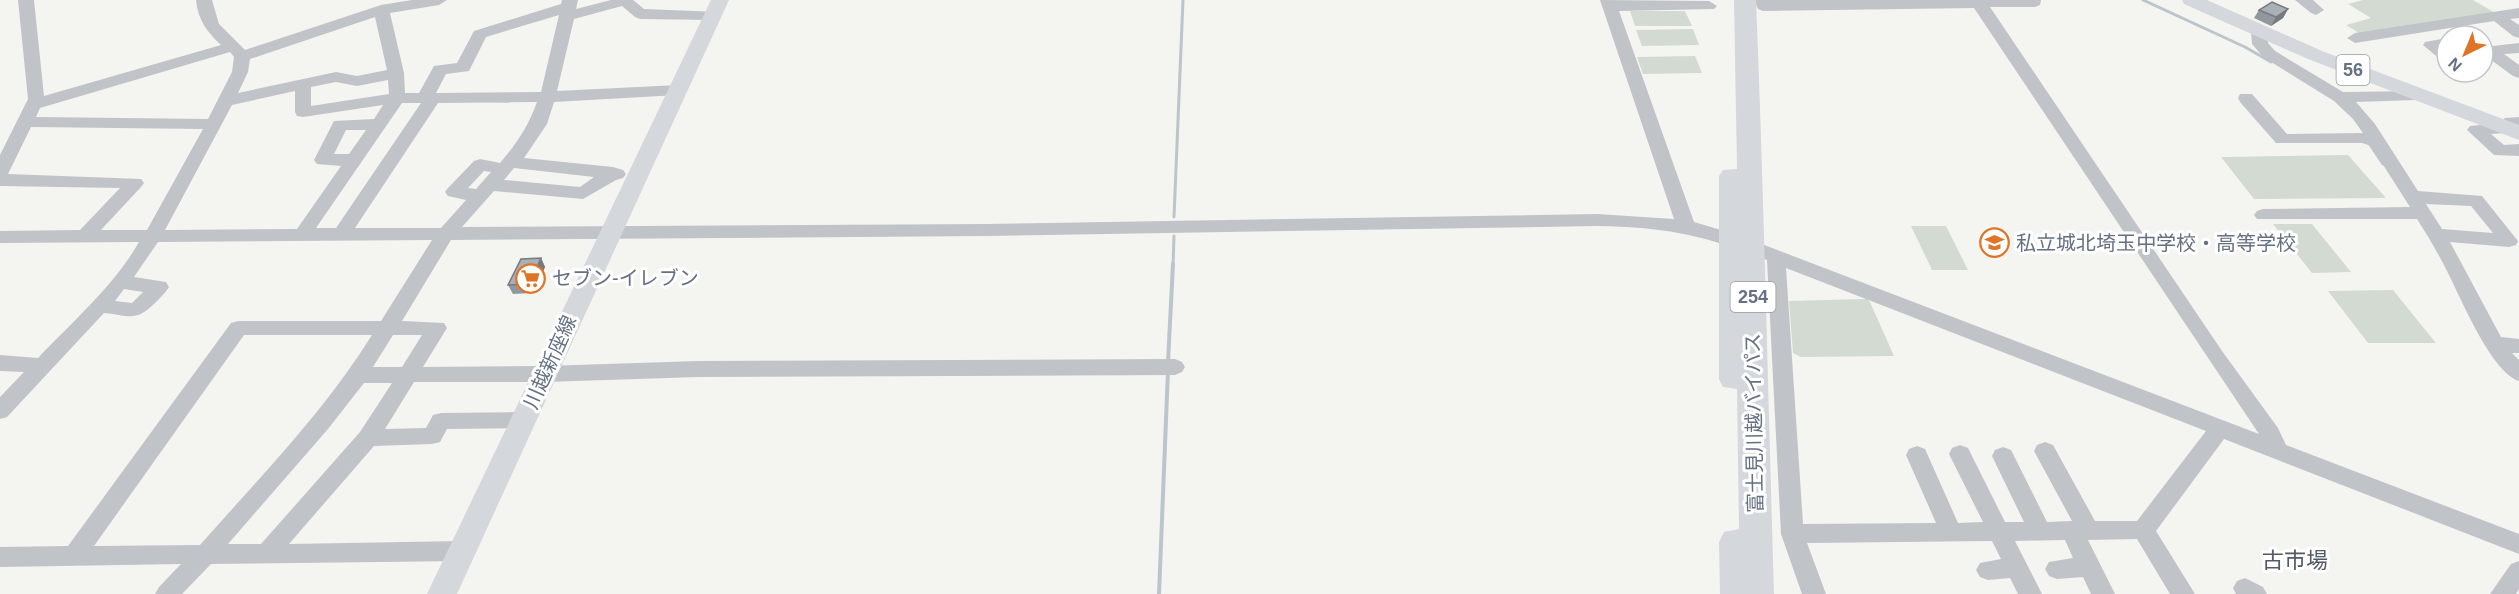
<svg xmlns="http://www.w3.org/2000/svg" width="2519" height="594" font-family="Arial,'Noto Sans JP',sans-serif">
	<rect width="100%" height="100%" fill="#f4f5f1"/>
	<!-- green -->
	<path fill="#d3dad1" d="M2363,0H2473L2497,14L2359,33L2346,25L2371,18L2348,4Z
		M1630,11H1685L1692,26H1635Z
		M1693,29L1699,45L1642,46L1636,30Z
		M1695,56L1702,73L1643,74L1637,57Z
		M2348,155L2386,198L2254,199L2221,157Z
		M2273,224H2312L2351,272L2312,273Z
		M1911,226H1946L1968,270H1932Z
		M2393,290L2436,343H2368L2328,291Z
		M1867,299L1870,302L1894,356L1801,357L1793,353L1789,301Z"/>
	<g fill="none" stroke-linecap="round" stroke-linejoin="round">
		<!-- stream-far1 -->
		<path stroke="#bcc5cc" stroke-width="3" d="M2143,0L2245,47L2271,62
			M2369,143L2383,164
			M1174,217L1183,0
			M1173,266L1174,236"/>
		<!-- stream -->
		<path stroke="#bcc5cc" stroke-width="4" d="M1168,362L1173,264
			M1159,594L1168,370"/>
		<!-- minor -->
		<path fill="#c0c3c7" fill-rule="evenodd" d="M18,0H34L44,96L221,45C207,32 198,20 196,0H212L219,24L245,50L381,5L412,0H447L439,5L390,13L404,73L405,93H419L434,66L457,63L474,31L561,4L562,0H578L576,9L611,0H633L644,9L720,12L722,15L714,20L640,19L635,17L622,6L574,19L557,91L678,85L686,90L678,95L554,102L547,124L524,158L613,167L623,170L626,174L623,178L616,180L583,199L494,191L462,227L986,224L1597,214L1674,219L1600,0L1709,1L1717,6L1714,9L1619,11L1694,222L1738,235L2259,434L1974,8L1763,11L1758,9L1754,0H2041L2040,5L2035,7H1990L2222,351L2278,428L2286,445L2519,534V554L2224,439L2156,531L2195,594H2170L2137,539L2088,540L2115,594H2091L2083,577L2057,579L2049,576L2045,569L2049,562L2073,558L2065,540L2015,541L2042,594H2018L2010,578L1988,580L1980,577L1976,570L1980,563L2001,559L1992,541L1807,543L1826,594H1802L1781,534L1767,260C1704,235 1665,227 1597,226L986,236L451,240L402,321L444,323L447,328L423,367L544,366L699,361L1175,359L1182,362L1185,367L1182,372L1175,375L699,377L544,382H414L385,429L426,428L433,415L441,413L524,412L532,414L535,420L532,426L524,428L447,429L440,442L432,444L374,446L289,544L462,541L470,544L474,551L470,558L462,561L211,564L182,594H155L159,587L181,564L0,567V547L68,546L231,323L238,321H381L432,240L158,242L134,277L166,282L169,287C165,293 161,297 156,302C136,322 131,316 104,313L7,417L0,419V397L24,372L0,371V355L38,358C72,322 114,286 139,242L0,243V231L80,230L120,188L0,186V155L28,99ZM559,15L541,92L436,93L446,74L469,71L486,37ZM375,17L387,70L357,76L336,72L238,93L248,72L250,59ZM230,52L234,57L232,72L208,119L36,117L40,108ZM388,80L389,94L311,106V87L336,82L357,86ZM295,91V112L297,116L303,117L383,105L374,119L334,121L314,160L317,164L341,166L297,229L165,230L232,105ZM537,102C528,127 517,143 500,163L480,159L474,161L448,188L445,192L448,196L466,200L441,228H355L438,103ZM402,103H421L336,228H316ZM31,127L203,129L147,230H101L141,187L144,183L141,179L8,174ZM346,130H366L349,154H334ZM514,168L594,177L580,187L504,180ZM484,171L491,172L476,189L468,188ZM1786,268L2206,431L2137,521H2095L2053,445L2045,442L2037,445L2034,451L2072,521L2047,522L2011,450L2003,447L1995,450L1992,456L2024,522H2005L1968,448L1960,445L1952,448L1949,454L1983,522L1958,523L1925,449L1917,446L1909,449L1906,455L1936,523L1803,524ZM124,289L143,292L132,303L115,301ZM244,335H372C324,412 260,477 200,545L94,546ZM393,335H422L402,367H373ZM364,383H392L360,432L261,544H228L328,429Z
			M2295,0H2313L2324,10L2316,15L2311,13Z
			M2519,8V18L2510,19L2519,25V38L2513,36L2494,21L2355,43L2347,38L2355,33Z
			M2259,26L2267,31L2268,43L2275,51L2343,92L2421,91L2423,95L2415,100L2356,102L2375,124L2418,191L2482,196L2518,241L2516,245L2509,247L2450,242L2501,337L2519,339V353H2512L2519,360V381C2491,372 2461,298 2447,271C2438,253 2428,236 2417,219H2257L2254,215L2257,211L2263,209L2410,207L2371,146L2362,143H2276L2240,102L2238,98L2240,94H2252L2287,134L2363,133L2353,119L2334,101L2263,57L2252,44L2251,31ZM2426,204L2471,206L2493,233L2442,229Z
			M2447,38V62L2441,60L2423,45L2425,42Z
			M2483,41L2493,46L2519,43V53L2504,54L2519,65V78L2513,76L2483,54Z
			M2519,117V127L2505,133L2491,134L2504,145L2519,144V156L2494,155L2467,130L2470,126L2500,123L2505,118Z
			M2519,561V589L2516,594H2490L2511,564Z
			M2245,578L2263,587L2267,594H2236L2233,588L2237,581Z"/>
		<!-- major -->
		<path fill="#d4d7dc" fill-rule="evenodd" d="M711,0H729L457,594H427Z
			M2182,0H2207L2322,51L2519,125V140L2308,59L2184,4Z"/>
		<!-- highway -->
		<path fill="#d4d7dc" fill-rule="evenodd" d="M1734,0H1756C1764,198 1768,396 1774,594H1720L1719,542L1724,532L1739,529L1737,389L1723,387L1719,379V176L1723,170L1737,169Z"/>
	</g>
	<!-- wall -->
	<path fill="#91979d" d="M2288,9L2283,18L2271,26L2254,18L2259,10Z
		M541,258L545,267L535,289L531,293L513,294L508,285Z"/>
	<!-- shaded-wall -->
	<path fill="#767b7f" d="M2288,9L2283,18L2271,26L2276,17Z
		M541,258L545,267L535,289L531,293L526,284Z"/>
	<!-- building -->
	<path fill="#a9b0b6" stroke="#767b7f" stroke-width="1.5" d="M2272,2L2288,9L2276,17L2259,10Z
		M541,258L531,280L526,284L508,285L521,259Z"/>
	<!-- icons -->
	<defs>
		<symbol id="school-ring" viewBox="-11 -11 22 22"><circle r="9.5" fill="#fff" stroke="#df7427" stroke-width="1.5"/><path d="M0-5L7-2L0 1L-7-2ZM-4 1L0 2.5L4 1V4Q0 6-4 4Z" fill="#df7427"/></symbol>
		<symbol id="supermarket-ring" viewBox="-11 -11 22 22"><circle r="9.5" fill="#fff" stroke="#df7427" stroke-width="1.5"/><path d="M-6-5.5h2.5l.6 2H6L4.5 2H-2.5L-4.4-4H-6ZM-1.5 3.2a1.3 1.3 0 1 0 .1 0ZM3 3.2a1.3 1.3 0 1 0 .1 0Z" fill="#df7427"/></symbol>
	</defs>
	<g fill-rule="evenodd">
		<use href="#school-ring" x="1978" y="226" width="33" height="33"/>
		<use href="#supermarket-ring" x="514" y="262" width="33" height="33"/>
	</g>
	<g text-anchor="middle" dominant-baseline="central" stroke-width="6" stroke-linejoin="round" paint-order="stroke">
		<!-- shield labels -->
		<g fill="#fff" stroke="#939ba8" stroke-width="1.5">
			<rect x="2336.5" y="55" width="33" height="30" rx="4.5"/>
			<rect x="1730.5" y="282" width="45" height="30" rx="4.5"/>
		</g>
		<g font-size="18" font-weight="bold" fill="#657082">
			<text x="2353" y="70">56</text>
			<text x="1753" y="297">254</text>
		</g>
		<!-- poi labels -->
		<g font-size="20" fill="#657082" stroke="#fff" text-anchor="start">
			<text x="2016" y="243">私立城北埼玉中学校・高等学校</text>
			<text x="552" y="278">セブン-イレブン</text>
		</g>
		<!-- street labels -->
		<g font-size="20" fill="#657082" stroke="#fff">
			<text transform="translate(550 362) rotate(-66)">川越新座線</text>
			<text transform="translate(1754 423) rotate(-91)">富士見川越バイパス</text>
		</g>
		<!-- quarter labels -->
		<g font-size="22" fill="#525a67" stroke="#fff">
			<text x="2295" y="560">古市場</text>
		</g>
	</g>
	<!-- north arrow -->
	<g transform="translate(2465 54) rotate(223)"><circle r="28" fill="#ffffff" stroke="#c1c6cd" stroke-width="1.5"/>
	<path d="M0-4.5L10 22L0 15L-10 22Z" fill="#df7427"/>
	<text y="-9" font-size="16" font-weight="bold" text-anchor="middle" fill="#657082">N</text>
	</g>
</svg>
